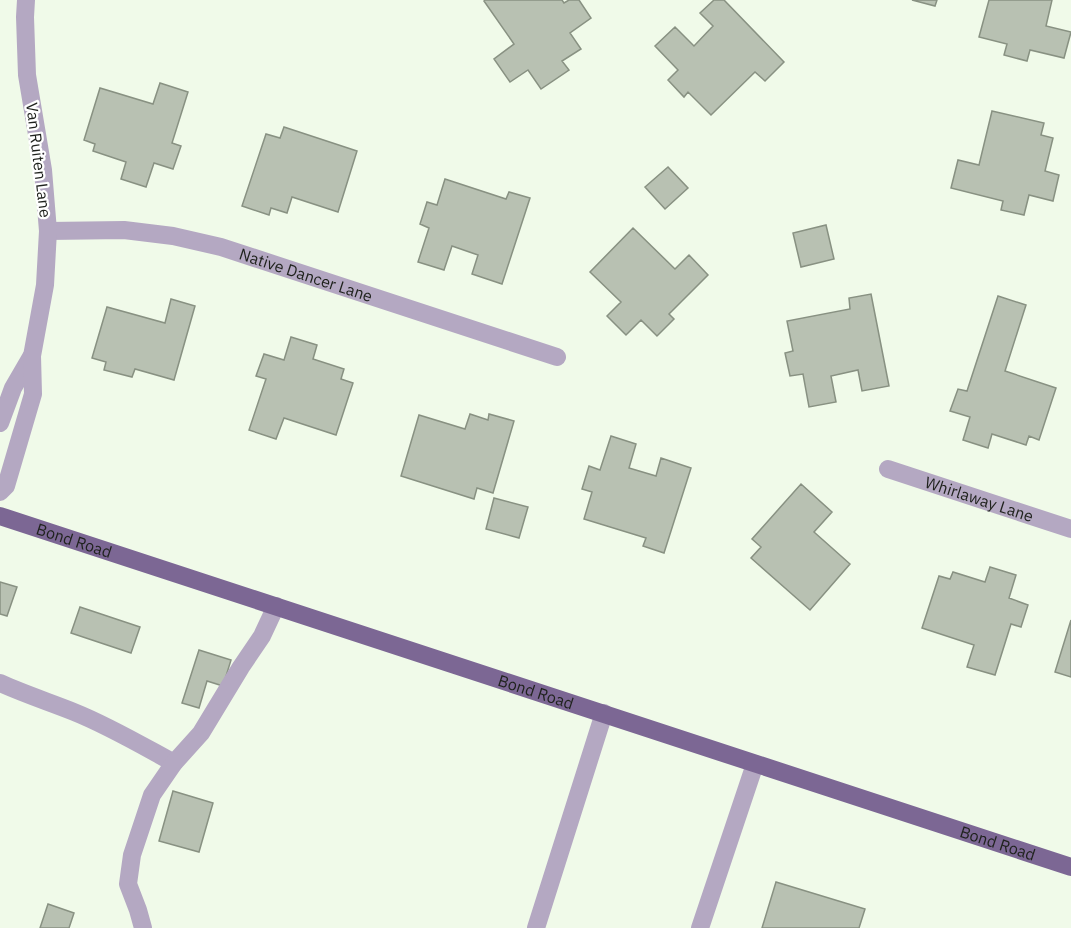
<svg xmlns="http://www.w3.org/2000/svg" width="1071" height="928" font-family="'IBM Plex Sans',sans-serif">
	<rect width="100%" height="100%" fill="#f0fae9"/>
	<!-- building -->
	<path fill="#b8c1b2" stroke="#889182" stroke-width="1.5" d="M485,0H562L564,3L569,0H579L591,18L570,33L581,49L562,61L569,70L541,89L528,70L510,82L494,59L514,44L484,1Z
		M714,0H724L784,62L765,81L755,72L711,115L688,92L684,97L668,80L678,70L655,46L675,27L694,46L713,26L700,13Z
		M912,0H937L935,6Z
		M989,0H1052L1046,26L1071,32L1064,58L1030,50L1027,61L1004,55L1007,44L979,37Z
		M160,83L188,92L172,143L181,146L173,169L154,163L146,187L121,179L126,162L93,151L95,144L84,140L100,88L153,104Z
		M992,111L1044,123L1041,135L1053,138L1045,171L1059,175L1053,201L1029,195L1024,215L1001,210L1003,201L951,188L958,160L979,165Z
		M284,127L357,151L338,212L292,197L287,213L271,208L269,215L242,206L266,134L280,138Z
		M668,167L688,188L665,209L645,187Z
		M445,179L506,199L509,192L530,198L502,284L472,274L478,255L452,246L444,270L418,262L429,228L420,224L427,202L437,205Z
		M826,225L834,259L801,267L793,233Z
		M633,228L675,269L689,255L708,275L669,314L674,319L657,336L641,320L626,335L607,316L621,302L590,272Z
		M871,294L889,386L862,391L858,370L831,376L836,402L809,407L803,374L790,376L785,353L793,351L787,321L850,309L849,298Z
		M998,296L1026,305L1005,371L1056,388L1039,440L1029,436L1026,445L992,434L988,448L963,440L970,417L950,411L958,389L967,391Z
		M171,299L195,306L174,380L135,369L132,377L104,370L106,362L92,358L107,307L165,323Z
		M291,337L317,345L313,359L344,369L341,379L353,383L336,435L284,418L276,439L249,430L266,379L256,376L264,354L284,360Z
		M470,414L488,420L489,414L514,421L493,493L477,488L474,499L401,476L419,415L465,429Z
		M611,436L636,444L629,468L656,476L661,458L691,468L664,553L643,546L646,538L584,519L592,492L582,489L589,466L600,470Z
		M801,484L832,512L814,532L850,564L810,610L751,558L761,547L752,539Z
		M494,498L528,507L519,538L486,529Z
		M990,567L1016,575L1009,598L1028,605L1021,627L1011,624L995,675L967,667L974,645L922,628L939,576L950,579L953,572L985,582Z
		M0,582L17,587L7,616L0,614Z
		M80,607L140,627L131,653L71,633Z
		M1071,620V677L1055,672Z
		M199,650L231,660L223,686L207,681L199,708L182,703Z
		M173,791L213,803L199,852L159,841Z
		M776,882L865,909L859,928H762Z
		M48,904L74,913L69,928H40Z"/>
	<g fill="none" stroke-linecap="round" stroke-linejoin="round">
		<!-- minor -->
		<g stroke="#b4a8c2" stroke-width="18">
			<path id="s1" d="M48,231L124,230L173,236L221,247L557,357"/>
			<path d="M0,423L13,388L31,357"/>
			<path id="s2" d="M888,469L1071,529"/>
			<path d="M0,492L6,486L33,394L32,356L45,285L48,231L43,170L27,75L25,17L26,0"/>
			<path d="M0,683C24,694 49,702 74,712C109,726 141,745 174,763"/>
			<path d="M143,928L138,910L128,884L132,855L152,795L174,763L201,733L241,667L262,636L276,606"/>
			<path d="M536,928L604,713"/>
			<path d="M700,928L755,764"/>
		</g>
		<!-- major -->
		<path stroke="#7c6794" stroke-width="18" id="s3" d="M0,516L1071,867"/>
	</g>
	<g text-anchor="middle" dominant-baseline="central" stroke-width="4.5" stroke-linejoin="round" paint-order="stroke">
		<!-- street labels -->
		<g font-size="16" fill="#1f221d" stroke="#fff">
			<text transform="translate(39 160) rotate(83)">Van Ruiten Lane</text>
			<text stroke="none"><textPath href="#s1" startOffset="264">Native Dancer Lane</textPath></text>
			<text stroke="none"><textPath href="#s2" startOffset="96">Whirlaway Lane</textPath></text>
			<text stroke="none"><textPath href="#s3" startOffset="78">Bond Road</textPath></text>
			<text stroke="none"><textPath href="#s3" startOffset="564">Bond Road</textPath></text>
			<text stroke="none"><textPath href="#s3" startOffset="1050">Bond Road</textPath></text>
		</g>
	</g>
</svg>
